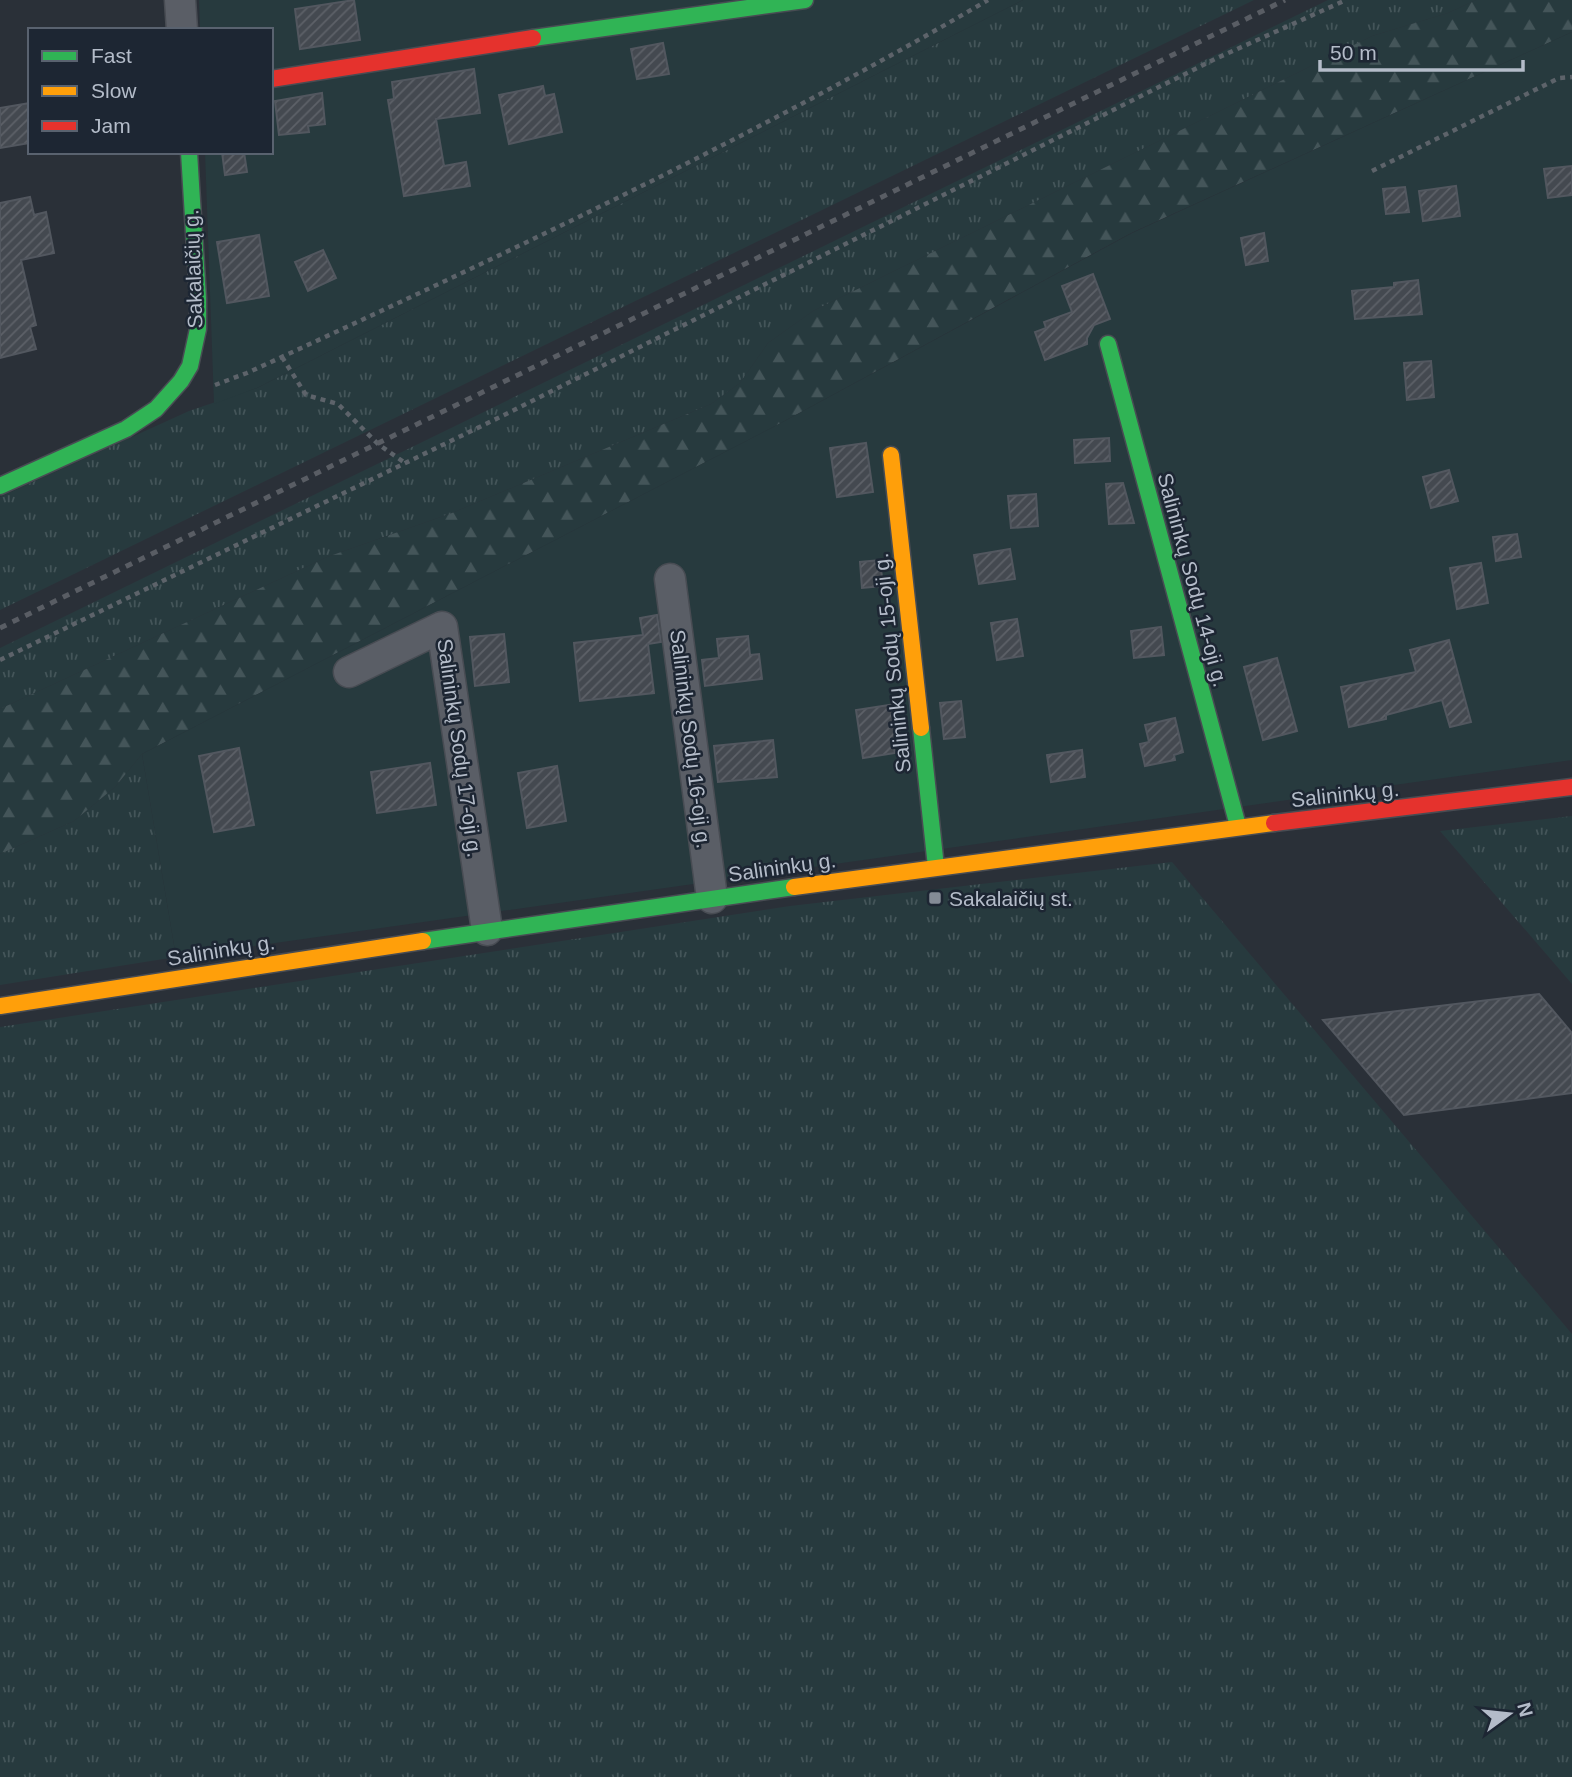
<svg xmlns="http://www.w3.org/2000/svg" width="1572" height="1777" font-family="Helvetica,sans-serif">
	<defs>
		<pattern id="grass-tufts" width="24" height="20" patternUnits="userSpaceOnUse" patternTransform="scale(1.75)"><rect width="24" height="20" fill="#273a3e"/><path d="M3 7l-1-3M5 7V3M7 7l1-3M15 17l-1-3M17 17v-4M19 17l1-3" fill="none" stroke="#445559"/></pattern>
		<pattern id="forest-firs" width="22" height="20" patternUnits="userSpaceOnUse" patternTransform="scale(1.75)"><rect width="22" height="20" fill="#273a3e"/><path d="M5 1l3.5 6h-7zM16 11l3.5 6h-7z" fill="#445559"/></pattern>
		<pattern id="building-hatch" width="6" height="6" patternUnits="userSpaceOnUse" patternTransform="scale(1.75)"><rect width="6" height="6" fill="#444950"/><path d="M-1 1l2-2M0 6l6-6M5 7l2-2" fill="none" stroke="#5d6168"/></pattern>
	</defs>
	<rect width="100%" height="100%" fill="#2a3038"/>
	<!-- grass -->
	<path fill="url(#grass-tufts)" d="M1023,0H1254L0,610V497L189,411L257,388Z
		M1328,0H1476L1448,13L1372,36L813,311L768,343L740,383L711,404L452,513L327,557L0,709V648Z
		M142,754L176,957L0,985V854L74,821L115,787Z
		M1572,816V984L1440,831Z
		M1172,862L1572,1334V1777H0V1027L790,906Z"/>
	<!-- forest -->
	<path fill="url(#forest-firs)" d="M1476,0H1572V32L1131,233L779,424L142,754L115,787L74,821L0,854V709L327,557L452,513L711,404L740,383L768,343L813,311L1372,36L1448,13Z"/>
	<!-- garden -->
	<path fill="#273a3e" d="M199,0H1023L257,388L214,404L205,152H271V30H200Z
		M1572,32V760L176,957L142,754L779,424L1132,233Z"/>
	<!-- building -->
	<path fill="url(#building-hatch)" stroke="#52575f" stroke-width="2" d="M354,0L360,40L300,49L295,9Z
		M663,43L669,74L637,79L631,49Z
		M474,69L480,113L436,119L444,166L466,162L470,186L404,196L388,100L394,99L392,82Z
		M543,86L545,96L554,94L562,132L509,144L499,95Z
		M322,93L325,124L308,126L309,132L279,135L275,101Z
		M30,103V143L0,148V108Z
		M222,152H244L247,172L225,175Z
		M1572,166V195L1548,198L1544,169Z
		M1456,186L1460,216L1423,221L1419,191Z
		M1405,187L1409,212L1386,214L1383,189Z
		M30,197L34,215L46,212L54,253L21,260L36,325L30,327L36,349L0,358V203Z
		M1264,233L1268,261L1246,265L1241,238Z
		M259,235L269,296L227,303L217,242Z
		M323,250L336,278L308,291L295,262Z
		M1093,274L1110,319L1094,325L1087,338V344L1045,360L1035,332L1046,328L1044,322L1072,312L1062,286Z
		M1418,280L1422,314L1355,319L1352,291L1394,287V283Z
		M1431,361L1434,397L1407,400L1404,363Z
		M1109,438L1110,461L1075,463L1074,440Z
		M866,443L873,492L837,497L830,448Z
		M1449,470L1458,501L1431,508L1423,477Z
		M1123,483L1134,523L1109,524L1106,484Z
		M1036,494L1038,526L1011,528L1008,496Z
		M1517,534L1521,557L1496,561L1493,537Z
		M1010,549L1015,579L979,584L974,555Z
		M880,560L883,586L862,588L860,562Z
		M1481,563L1488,603L1457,609L1450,568Z
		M657,615L661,642L648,644L654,693L580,701L574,643L643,635L640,618Z
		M1017,619L1023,656L997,660L991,623Z
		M1161,627L1164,655L1134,658L1131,631Z
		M504,634L509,682L475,686L470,637Z
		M748,636L750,655L759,654L762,679L705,686L702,660L719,658L717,639Z
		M1449,640L1471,722L1450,727L1442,700L1386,715V719L1349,727L1341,687L1416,672L1410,650Z
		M1277,658L1297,731L1263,740L1244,667Z
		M961,701L965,737L944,739L940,703Z
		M896,704L901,744L893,745L895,753L863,758L856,710Z
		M1175,718L1183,752L1174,755L1175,760L1145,766L1140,744L1149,742L1145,725Z
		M773,740L777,777L718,782L714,746Z
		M239,748L254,825L214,832L199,756Z
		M1082,750L1085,777L1051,782L1047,755Z
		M430,763L436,805L377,813L371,772Z
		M557,766L566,821L527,828L518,773Z
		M1539,994L1572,1033V1093L1404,1115L1323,1020Z"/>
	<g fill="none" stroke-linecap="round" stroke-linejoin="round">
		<defs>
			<path id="street" d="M180,0L182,30
				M670,579L712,898
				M349,672L442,627L487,930"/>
			<path id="fast" d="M533,38L805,0
				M1108,344L1238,826
				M0,486L126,429L156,409L181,381L190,366L198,329V298L189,152
				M921,728L936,867
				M423,941L794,887"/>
			<path id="slow" d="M891,455L921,728
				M794,887L1274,823
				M0,1006L423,941"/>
			<path id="jam" d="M271,79L533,38
				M1274,823L1572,787"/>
		</defs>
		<!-- street casing -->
		<use href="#street" stroke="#484c53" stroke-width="33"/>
		<!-- fast casing -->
		<use href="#fast" stroke="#484c53" stroke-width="19"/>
		<!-- slow casing -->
		<use href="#slow" stroke="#484c53" stroke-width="19"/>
		<!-- jam casing -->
		<use href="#jam" stroke="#484c53" stroke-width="19"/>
		<!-- path -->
		<path stroke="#5d636a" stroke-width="4.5" stroke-dasharray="5 5" stroke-linecap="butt" d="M1372,171L1559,78L1572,77
			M282,357L306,395L338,404L378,444L405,463
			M215,385L247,373C499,257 749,140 988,0
			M0,660L498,418L1215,59L1346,0"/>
		<!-- street -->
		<use href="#street" stroke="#5a5e66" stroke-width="30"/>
		<!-- fast -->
		<use href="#fast" stroke="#30b455" stroke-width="16"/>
		<!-- slow -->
		<use href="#slow" stroke="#ff9f0a" stroke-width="16"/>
		<!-- jam -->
		<use href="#jam" stroke="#e5322d" stroke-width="16"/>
		<!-- rail -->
		<path stroke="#595d64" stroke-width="5" stroke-dasharray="7 7" stroke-linecap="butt" d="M0,628L1285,0"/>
	</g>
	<!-- markers -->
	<rect fill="#848b96" stroke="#1d2633" stroke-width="2.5" x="928" y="891" width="14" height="14" rx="3.5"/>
	<g text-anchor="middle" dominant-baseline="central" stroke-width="5" stroke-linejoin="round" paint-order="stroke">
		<!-- street labels -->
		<g font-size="21" fill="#b4bcc9" stroke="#1d2633">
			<text transform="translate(193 269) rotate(-92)">Sakalaičių g.</text>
			<text transform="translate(1193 580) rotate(75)">Salininkų Sodų 14-oji g.</text>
			<text transform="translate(892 663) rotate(-96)">Salininkų Sodų 15-oji g.</text>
			<text transform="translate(691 739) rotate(83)">Salininkų Sodų 16-oji g.</text>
			<text transform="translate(460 748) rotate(82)">Salininkų Sodų 17-oji g.</text>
			<text transform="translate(1345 794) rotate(-6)">Salininkų g.</text>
			<text transform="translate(782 867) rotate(-8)">Salininkų g.</text>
			<text transform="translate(221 950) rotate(-9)">Salininkų g.</text>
		</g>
		<!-- poi labels -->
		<g font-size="21" fill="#b4bcc9" stroke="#1d2633" text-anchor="start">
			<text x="949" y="898">Sakalaičių st.</text>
		</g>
	</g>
	<!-- legend -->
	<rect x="28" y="28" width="245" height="126" fill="#1d2633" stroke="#59626f" stroke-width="2"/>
	<rect x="42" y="51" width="35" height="10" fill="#30b455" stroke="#59626f" stroke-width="2"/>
	<text x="91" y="63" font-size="21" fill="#b4bcc9">Fast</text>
	<rect x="42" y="86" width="35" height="10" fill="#ff9f0a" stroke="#59626f" stroke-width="2"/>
	<text x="91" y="98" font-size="21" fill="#b4bcc9">Slow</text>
	<rect x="42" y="121" width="35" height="10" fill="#e5322d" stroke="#59626f" stroke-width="2"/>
	<text x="91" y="133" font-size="21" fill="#b4bcc9">Jam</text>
	<!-- north arrow -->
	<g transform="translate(1509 1714) rotate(75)" stroke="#1d2633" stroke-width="5" paint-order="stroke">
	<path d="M0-5L12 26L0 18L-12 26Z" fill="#b4bcc9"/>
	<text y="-10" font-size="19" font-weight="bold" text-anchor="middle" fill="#b4bcc9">N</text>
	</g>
	<!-- scale -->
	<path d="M1320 60v10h203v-10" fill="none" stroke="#b4bcc9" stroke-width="3.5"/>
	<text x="1330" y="60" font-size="21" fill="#b4bcc9" stroke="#1d2633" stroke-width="5" paint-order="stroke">50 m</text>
</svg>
